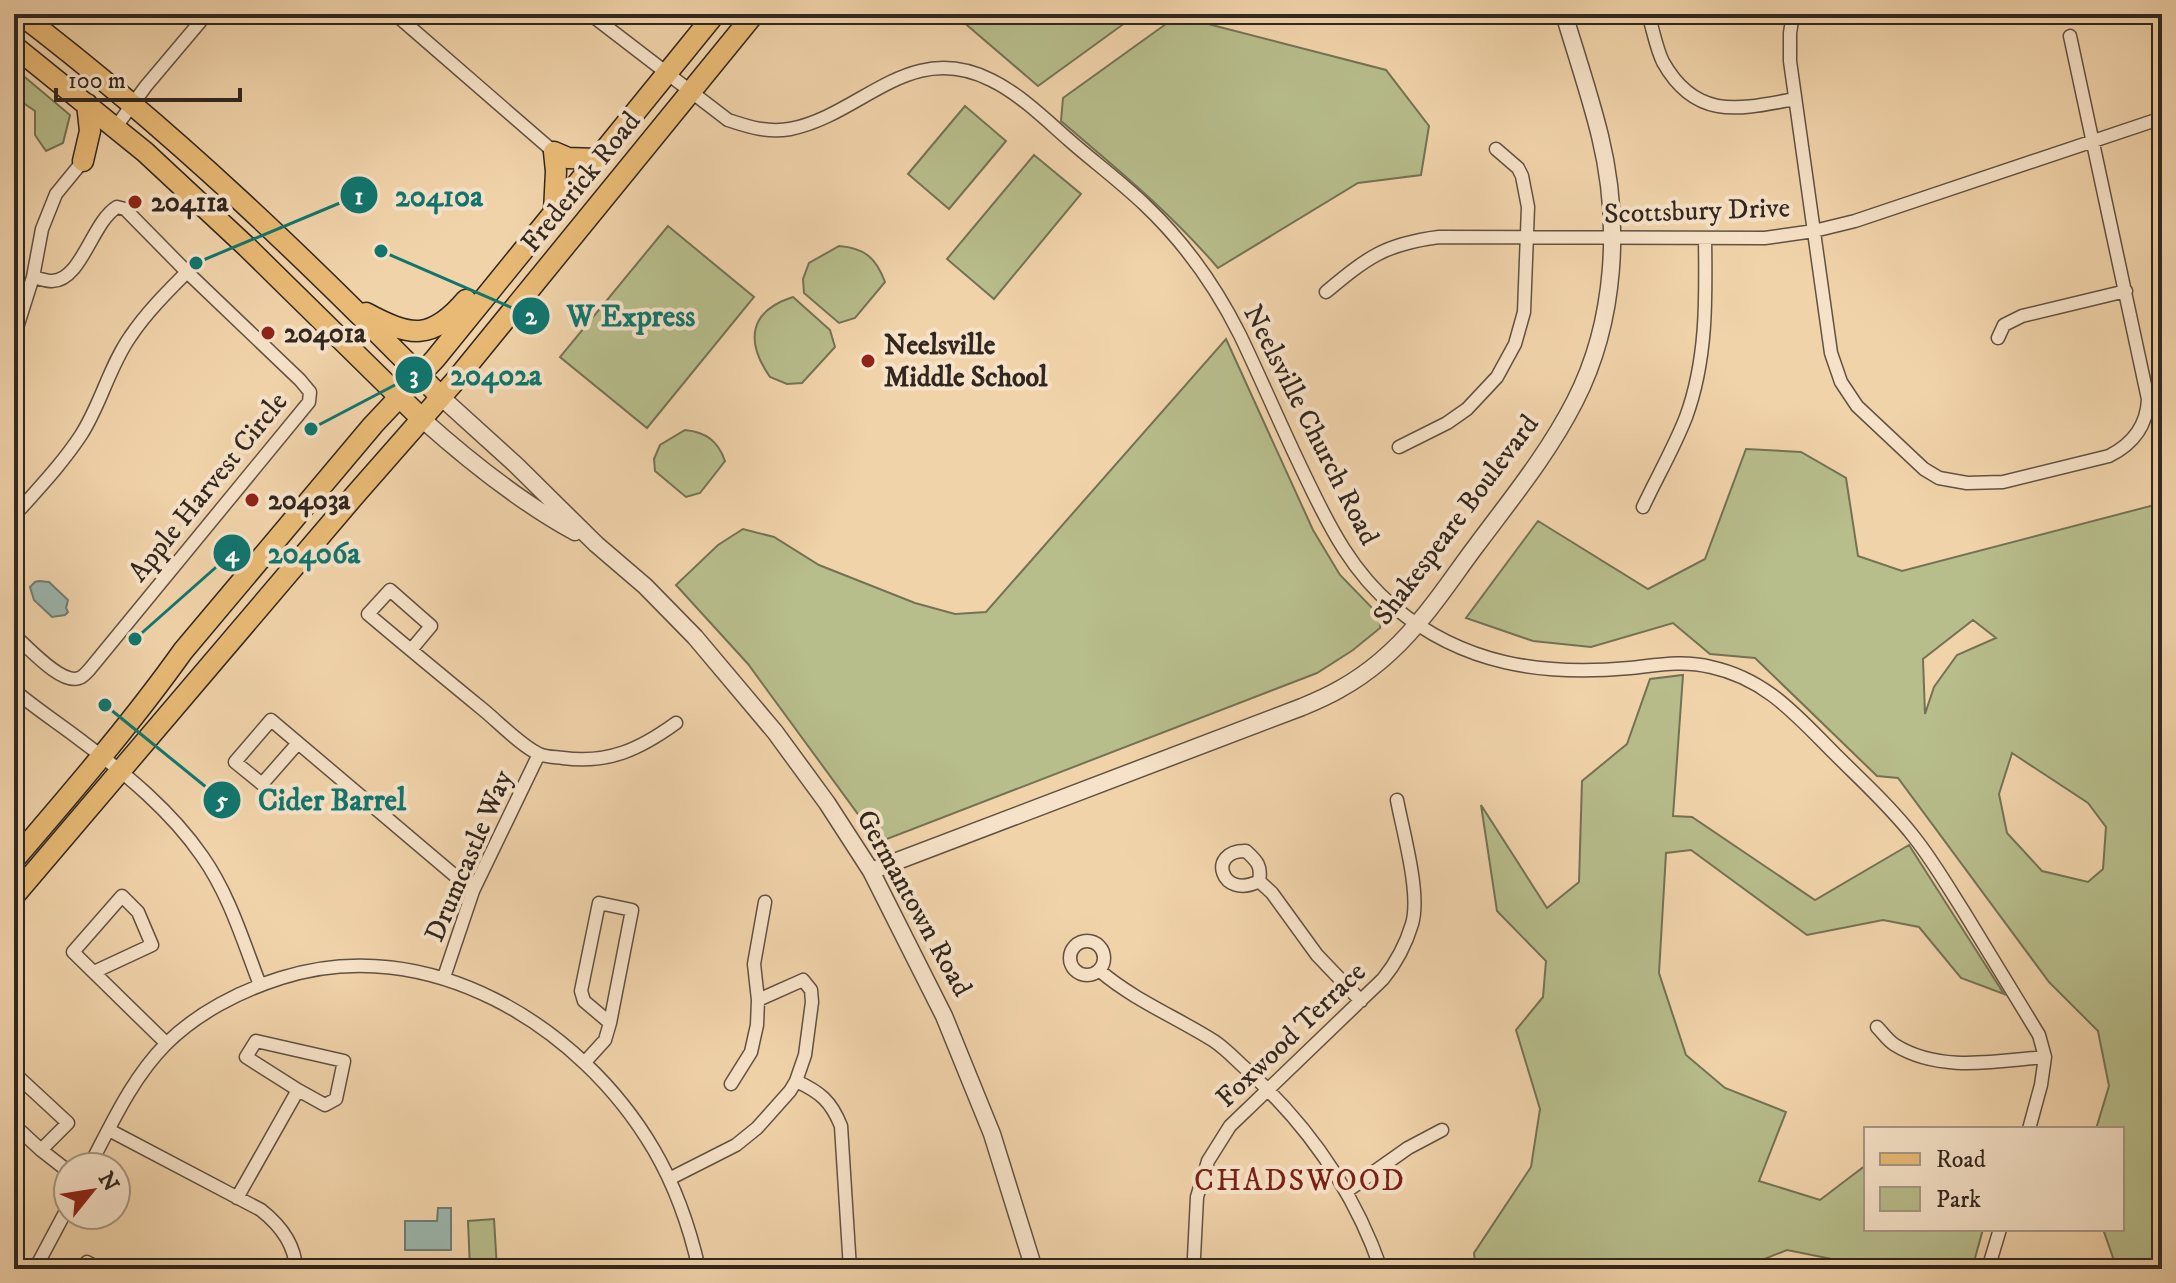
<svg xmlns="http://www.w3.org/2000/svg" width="2176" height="1283" font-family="'IM FELL DW Pica',serif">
	<rect width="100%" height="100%" fill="#f1d3aa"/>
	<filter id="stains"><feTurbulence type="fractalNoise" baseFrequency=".0025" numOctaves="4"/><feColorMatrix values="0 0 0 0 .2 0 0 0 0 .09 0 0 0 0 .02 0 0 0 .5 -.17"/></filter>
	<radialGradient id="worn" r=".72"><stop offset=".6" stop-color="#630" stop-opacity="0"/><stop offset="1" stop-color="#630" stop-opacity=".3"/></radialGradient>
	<!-- green -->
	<path fill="#b7bd8b" stroke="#747255" stroke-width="2" fill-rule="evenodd" d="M954,14H1135L1136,15L1038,86Z
		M1177,16L1386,70L1429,126L1421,175L1358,183L1218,268C1171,213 1116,168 1061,121L1063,98Z
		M14,68L70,115L63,143L46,151L35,135V111L16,98L14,100Z
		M965,106L1006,141L949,209L908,174Z
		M1034,155L1081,194L994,299L947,259Z
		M668,226L754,297L647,428L560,357Z
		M839,246C865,248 876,258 885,282L855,318L839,323L804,293L803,279L809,263Z
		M793,297L830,330L835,347L802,383L787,384L770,377C745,341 749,311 793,297Z
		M1226,339L1313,530L1340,575L1381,617L1380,628L1353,650L1317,673L887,839L874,836L748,664L676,585L718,545L743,529L774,537L819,565L915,603L955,614L986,612Z
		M685,430C706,432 718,441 725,461L700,493L686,497L655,471L654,459L660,445Z
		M1746,449L1801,452L1846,478L1858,556L1902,571L2162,503V1269H2117L2103,1229H2122V1129H2096L2109,1086L2098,1031L2049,982L1898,778L1877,776L1755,658L1710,654L1673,623L1591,647L1533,641L1466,618L1538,521L1648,589L1705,559ZM1973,620L1996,638L1957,655L1934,687L1925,714L1923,659ZM2012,753L2088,803L2106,827L2103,869L2088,882L2042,871L2007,833L1999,794Z
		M1683,675L1673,816L1692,817L1815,900L1909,845L2004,994L1961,978L1919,927L1883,920L1807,935L1691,850L1666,853L1659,973L1686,1055L1725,1088L1786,1112L1759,1181L1820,1200L1866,1165V1229H1983L1972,1269H1872V1267L1787,1250L1739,1269H1476L1474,1253L1531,1167L1540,1109L1516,1030L1543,997L1546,961L1497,911L1481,805L1547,908L1579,882L1582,781L1627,744L1650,679Z
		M494,1219L497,1269H470L468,1221Z"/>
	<!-- water -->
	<path fill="#9bb7ae" stroke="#717d75" stroke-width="2" d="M39,581L49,582L68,600L66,608L68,612L65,615L52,617L34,600L30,587L35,582Z
		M438,1208H451V1250H405V1221H437Z"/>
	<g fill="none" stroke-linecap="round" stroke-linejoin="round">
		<defs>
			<path id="minor" d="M395,14L554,152
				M590,14L728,120C749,127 768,133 790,129C862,115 909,39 991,80C1020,94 1045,119 1069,140C1094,162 1121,182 1145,205C1183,241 1216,287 1240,335C1263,383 1284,433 1308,482C1330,528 1353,573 1394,607C1464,665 1542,676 1630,668C1658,665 1683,660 1711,667C1766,679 1796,715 1834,753C1861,780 1890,806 1914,837C1933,861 1948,887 1964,912C1989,953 2014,994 2039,1035L2045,1057L2041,1085L2029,1129
				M1648,14C1653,29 1656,48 1663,62C1696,121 1740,109 1795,99
				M1793,14L1790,33V61L1831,353L1841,382L1857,406L1924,469L1939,478L1967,483L2003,482L2109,456C2133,444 2147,426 2148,399L2070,36
				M115,128L146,86L200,22
				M1326,292C1367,258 1384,244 1439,237L1765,238L1814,231L1855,221L2162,118
				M14,337L33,277L42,229L56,194L83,161
				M1998,338L2004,325L2022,316L2126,291
				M1399,447L1447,423L1467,409L1497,377L1515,344L1524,312L1528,207L1522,176L1518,168L1496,149
				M1643,507C1657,477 1674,448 1686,417C1707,360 1706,299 1705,239
				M14,516C37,490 62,464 81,435C101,404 109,367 130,337C146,313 167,292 187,272
				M14,635C27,646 61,685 79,678C83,677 86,673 89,670L309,402L310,392L300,380L187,272L125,209L117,207C92,222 82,280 52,281C46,281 38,278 33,277
				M411,650L431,626L390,590L368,614C407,647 447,680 486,712C500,724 523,747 539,754C545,757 556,757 563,758C609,764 640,749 676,723
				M14,690C36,709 60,724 83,742C126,774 171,811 202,856C229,894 243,941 260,985
				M298,743L262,784L235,762L271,720L473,891
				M1259,881C1221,901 1206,850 1246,851C1257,861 1262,866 1259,881L1272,893L1317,955L1361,1001
				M1070 958a17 17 0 1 1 34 0a17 17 0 1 1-34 0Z
				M1100,971C1134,1000 1176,1017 1214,1041C1226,1049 1236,1060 1246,1069C1308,1125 1354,1191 1381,1269
				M94,972L152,945L138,912L122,896L73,952L166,1043
				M444,977L473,891L539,754
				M1877,1027C1883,1033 1888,1041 1895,1045C1940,1073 1996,1061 2045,1057
				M585,1062L605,1040L610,1023L632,910L599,903L581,991L584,1001L610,1023
				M14,1073L68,1123L41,1150
				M796,1081C820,1092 831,1101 841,1126L850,1269
				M731,1084L751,1052L757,1025L758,1000L754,964L765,902
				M14,1125L41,1150L68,1171
				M109,1130L261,1210C280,1225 295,1244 296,1269
				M89,1167C111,1125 132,1078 166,1044C197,1013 240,991 281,978C427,931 581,1025 654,1150C675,1186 690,1229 699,1269
				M669,1179L736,1145L757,1128L790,1091L796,1081L805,1055L812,1002L811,990L803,980L758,1000
				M1347,1191L1408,1148L1442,1130
				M237,1198L298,1090L246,1057L256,1041L344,1061L336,1099L325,1105L298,1090
				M1194,1257L1197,1197L1208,1161L1230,1126L1383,979C1396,963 1406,944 1412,924C1421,894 1403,832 1397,800
				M35,1269L68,1207
				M83,1269L87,1262L100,1269
				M1988,1269L2000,1229"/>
			<path id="tertiary" d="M441,397L516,465L596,544L645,586L695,637L775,732L827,803L871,871L944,1016L992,1134L1034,1269
				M422,419C469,461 520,502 575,532
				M871,871L1302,707C1314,702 1328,696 1340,689C1369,673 1397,648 1418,623C1439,599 1457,571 1476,546C1511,499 1548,454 1575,401C1616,321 1621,222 1600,136C1590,95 1576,54 1564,14"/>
			<path id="primary" d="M20,14C171,129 309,262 441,397
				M14,46L145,152L247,247L422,419
				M83,161L90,131L87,104
				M554,212L556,171L554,152L568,158L596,159
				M366,313C411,337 431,341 466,300
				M14,860C72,792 131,724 183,651L373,425L435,359L715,14
				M14,896L355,495L455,381L754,14"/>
		</defs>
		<!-- minor casing -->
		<use href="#minor" stroke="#615242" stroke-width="15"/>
		<!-- tertiary casing -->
		<use href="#tertiary" stroke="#615242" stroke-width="19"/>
		<!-- primary casing -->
		<use href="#primary" stroke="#31271f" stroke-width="23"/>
		<!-- minor -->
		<use href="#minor" stroke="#f6e2c8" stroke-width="12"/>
		<!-- tertiary -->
		<use href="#tertiary" stroke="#f6e2c8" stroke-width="16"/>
		<!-- primary -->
		<use href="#primary" stroke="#e8ba75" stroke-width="20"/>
	</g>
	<!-- markers -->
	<g fill="#8f2418" stroke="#f6e2c8" stroke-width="3">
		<circle cx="135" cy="202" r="8"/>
		<circle cx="268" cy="333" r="8"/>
		<circle cx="868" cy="361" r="8"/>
		<circle cx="252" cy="500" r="8"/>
	</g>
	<g text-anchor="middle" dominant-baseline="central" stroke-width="8" stroke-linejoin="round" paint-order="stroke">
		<!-- street labels -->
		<g font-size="28" fill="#31271f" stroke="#f6e2c8">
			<text transform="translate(581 182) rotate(-51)">Frederick Road</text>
			<text transform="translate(1697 211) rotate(-2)">Scottsbury Drive</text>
			<text transform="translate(1311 425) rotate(63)">Neelsville Church Road</text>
			<text transform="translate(208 487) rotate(-51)">Apple Harvest Circle</text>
			<text transform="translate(1456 520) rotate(-53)">Shakespeare Boulevard</text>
			<text transform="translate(469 856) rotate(-67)">Drumcastle Way</text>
			<text transform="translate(914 903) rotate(61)">Germantown Road</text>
			<text transform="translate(1291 1035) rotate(-44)">Foxwood Terrace</text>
		</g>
		<!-- poi labels -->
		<g font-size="28" font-weight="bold" fill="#31271f" stroke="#f6e2c8" text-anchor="start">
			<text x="151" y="202">20411a</text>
			<text x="284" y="333">20401a</text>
			<text x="884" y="345">Neelsville<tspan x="884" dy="32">Middle School</tspan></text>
			<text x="268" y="500">20403a</text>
		</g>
		<!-- neighbourhood labels -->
		<g font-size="30" letter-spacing="2" fill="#7a1f14" stroke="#f6e2c8">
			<text x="1300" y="1181">CHADSWOOD</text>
		</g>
	</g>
	<!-- callouts -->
	<path fill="none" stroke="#0f766e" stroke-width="3" d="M196 263L359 195M381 251L531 316M311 429L414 375M135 639L232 553M105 705L222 800"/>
	<g fill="#0f766e" stroke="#f6e2c8" stroke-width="3">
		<circle cx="196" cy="263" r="8"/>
		<circle cx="381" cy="251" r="8"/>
		<circle cx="311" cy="429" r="8"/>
		<circle cx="135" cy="639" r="8"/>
		<circle cx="105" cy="705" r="8"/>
		<circle cx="359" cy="195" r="20"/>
		<circle cx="531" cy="316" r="20"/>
		<circle cx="414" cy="375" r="20"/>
		<circle cx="232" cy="553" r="20"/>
		<circle cx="222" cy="800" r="20"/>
	</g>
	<g font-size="24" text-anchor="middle" font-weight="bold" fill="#fff">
		<text x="359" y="204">1</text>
		<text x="531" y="324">2</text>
		<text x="414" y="383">3</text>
		<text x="232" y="561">4</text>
		<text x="222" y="808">5</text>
	</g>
	<g font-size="30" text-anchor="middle" font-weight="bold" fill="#0f766e" stroke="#f6e2c8" stroke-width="8" stroke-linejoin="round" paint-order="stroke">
		<text x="439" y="206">20410a</text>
		<text x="631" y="326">W Express</text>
		<text x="496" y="385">20402a</text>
		<text x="314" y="563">20406a</text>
		<text x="332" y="810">Cider Barrel</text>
	</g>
	<!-- margin -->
	<rect width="2176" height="1283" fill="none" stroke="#f1d3aa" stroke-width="48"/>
	<rect x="16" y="16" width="2144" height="1251" fill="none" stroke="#31271f" stroke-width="4"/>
	<rect x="24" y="24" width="2128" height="1235" fill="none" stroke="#31271f" stroke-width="2"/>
	<!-- legend -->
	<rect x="1864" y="1127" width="260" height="104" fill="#f6e2c8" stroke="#a79784" stroke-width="2"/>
	<rect x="1880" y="1153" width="40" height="12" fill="#e8ba75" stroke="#a79784" stroke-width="2"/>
	<text x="1936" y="1167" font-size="24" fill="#31271f">Road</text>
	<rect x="1880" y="1187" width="40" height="24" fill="#b7bd8b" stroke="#a79784" stroke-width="2"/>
	<text x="1936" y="1207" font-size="24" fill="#31271f">Park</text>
	<!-- north arrow -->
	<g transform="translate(92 1191) rotate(60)"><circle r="38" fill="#f6e2c8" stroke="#a79784" stroke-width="2"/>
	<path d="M0-6L14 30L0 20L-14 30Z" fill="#8f2418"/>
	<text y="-12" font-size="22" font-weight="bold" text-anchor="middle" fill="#31271f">N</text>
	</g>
	<!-- scale -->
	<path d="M56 88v12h184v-12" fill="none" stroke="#31271f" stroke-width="4"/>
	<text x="68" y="88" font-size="24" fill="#31271f" stroke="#f6e2c8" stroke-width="6" paint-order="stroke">100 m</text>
	<rect width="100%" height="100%" filter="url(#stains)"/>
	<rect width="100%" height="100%" fill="url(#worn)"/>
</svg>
